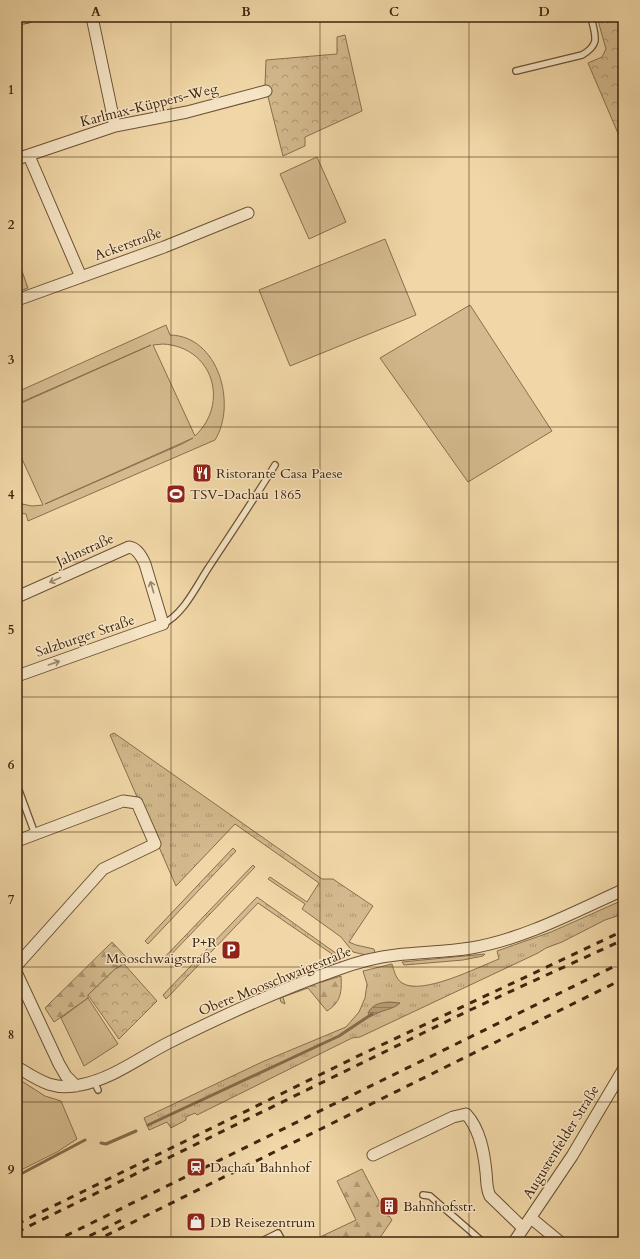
<svg xmlns="http://www.w3.org/2000/svg" width="640" height="1259" font-family="Cardo,serif">
	<defs>
		<pattern id="grass-tufts" width="24" height="20" patternUnits="userSpaceOnUse"><rect width="24" height="20" fill="#d3b98d"/><path d="M3 7l-1-3M5 7V3M7 7l1-3M15 17l-1-3M17 17v-4M19 17l1-3" fill="none" stroke="#ad9672"/></pattern>
		<pattern id="forest-firs" width="22" height="20" patternUnits="userSpaceOnUse"><rect width="22" height="20" fill="#d3b98d"/><path d="M5 1l3.5 6h-7zM16 11l3.5 6h-7z" fill="#ad9672"/></pattern>
		<pattern id="park-crowns" width="20" height="18" patternUnits="userSpaceOnUse"><rect width="20" height="18" fill="#d3b98d"/><path d="M2 6a3 3 0 1 1 6 0M12 15a3 3 0 1 1 6 0" fill="none" stroke="#ad9672"/></pattern>
		<pattern id="water-rules" width="6" height="5" patternUnits="userSpaceOnUse"><rect width="6" height="5" fill="#b49a73"/><path d="M0 2.5h6" fill="none" stroke="#947d5d"/></pattern>
	</defs>
	<rect width="100%" height="100%" fill="#f1d7a7"/>
	<filter id="stains"><feTurbulence type="fractalNoise" baseFrequency=".005" numOctaves="4"/><feColorMatrix values="0 0 0 0 .2 0 0 0 0 .09 0 0 0 0 .02 0 0 0 .5 -.17"/></filter>
	<radialGradient id="worn" r=".72"><stop offset=".6" stop-color="#630" stop-opacity="0"/><stop offset="1" stop-color="#630" stop-opacity=".3"/></radialGradient>
	<!-- grass -->
	<path fill="url(#grass-tufts)" stroke="#886f4d" d="M17,257L28,288L17,292Z
		M114,733L322,879H333L373,906L349,942L356,945L374,949L375,953L366,955L353,952L341,937L302,909L305,904L268,879L270,877L307,902L319,883L235,824L176,886L110,735Z
		M233,848L236,851L148,944L145,941Z
		M253,865L255,867L164,962L162,960Z
		M257,897L337,954L341,964L336,966L329,959L332,954L258,903L166,999L163,995Z
		M623,900V914L605,920L562,942L546,948L538,953L360,1037L352,1038L197,1115L195,1113L186,1117V1120L171,1128L167,1122L149,1130L144,1118L262,1062L346,1027L359,1012L365,998L367,984L363,971L392,964C394,971 396,979 402,983C422,996 478,967 499,959L497,951L551,932Z
		M485,954L483,956L463,960L404,965L402,962Z"/>
	<!-- forest -->
	<path fill="url(#forest-firs)" stroke="#886f4d" d="M112,942L126,957L124,964L115,969L88,995V998L54,1022L45,1008Z
		M341,976C342,992 341,1002 327,1011L308,988L283,997L285,1004L281,1002L280,999L283,995L315,981L322,982Z
		M362,1169L381,1205L392,1220L377,1242H321L320,1237L356,1220L337,1181Z"/>
	<!-- park -->
	<path fill="url(#park-crowns)" stroke="#886f4d" d="M597,17H623V145L588,63L602,57L606,49Z
		M345,35L362,111L305,137V146L283,156L265,85L266,60L337,54V37Z
		M124,964L157,1001L119,1039L88,995L115,969Z"/>
	<!-- garden -->
	<path fill="#d3b98d" stroke="#886f4d" fill-rule="evenodd" d="M317,157L346,222L309,239L280,174Z
		M385,239L416,315L290,366L259,290Z
		M470,305L552,431L468,482L380,358Z
		M166,325L170,335C219,336 237,405 215,440L28,521L26,514L17,513V503L32,506L43,505L17,448V405L151,345L17,404V392ZM163,344C213,347 230,403 195,436L153,345ZM193,438L182,444L45,504Z
		M88,998L118,1044L84,1066L61,1018Z
		M17,1078L45,1096L61,1101L77,1139L57,1152L17,1172Z"/>
	<!-- water -->
	<path fill="url(#water-rules)" stroke="#856b4a" d="M389,1002L400,1003C393,1010 380,1010 370,1017L368,1013C373,1004 379,1003 389,1002Z"/>
	<g fill="none" stroke-linecap="round" stroke-linejoin="round">
		<!-- stream -->
		<path stroke="#856b4a" stroke-width="3" d="M148,1125L339,1036L372,1014
			M101,1143L106,1144L136,1131
			M17,1176L85,1140"/>
		<defs>
			<path id="service" d="M516,71L582,55C601,44 595,36 591,17
				M163,624C183,614 195,589 207,570C230,535 253,501 275,465
				M17,785L35,834
				M94,1081L98,1090
				M423,1195L430,1196L483,1242
				M260,1242L278,1233L283,1242"/>
			<path id="minor" d="M92,17L115,126
				M17,19L28,17
				M29,156L81,277
				M17,159L115,126L187,112L266,91
				M17,300L164,247L248,213
				M17,597L129,547C137,548 142,557 145,564L163,624L17,676
				M17,841L123,801L137,803L155,844L103,869L17,965
				M17,974L59,1064L66,1076L76,1086
				M17,1067C40,1081 53,1091 80,1085C112,1079 139,1058 168,1043C222,1016 278,990 336,970C355,963 375,957 396,955C421,952 446,952 471,948C524,939 574,912 623,890
				M373,1155L453,1117L466,1114C480,1129 484,1152 486,1172C487,1181 486,1188 490,1196L523,1228
				M531,1218L560,1242
				M514,1242L572,1156L623,1070"/>
		</defs>
		<!-- service casing -->
		<use href="#service" stroke="#6b5234" stroke-width="8"/>
		<!-- minor casing -->
		<use href="#minor" stroke="#6b5234" stroke-width="13"/>
		<!-- service -->
		<use href="#service" stroke="#f6e5c6" stroke-width="5.5"/>
		<!-- minor -->
		<use href="#minor" stroke="#f6e5c6" stroke-width="11"/>
		<!-- rail -->
		<path stroke="#3e250d" stroke-width="3" stroke-dasharray="7 7" stroke-linecap="butt" d="M17,1224L356,1057L623,931
			M17,1232L470,1010L623,940
			M53,1242L623,962
			M77,1242L126,1218
			M93,1242L623,979"/>
	</g>
	<!-- one-way arrows -->
	<defs><path id="oneway-shaft" d="M-6 0H5M1.5-3L5.5 0L1.5 3" fill="none" stroke-width="1.6" stroke-linecap="round" stroke-linejoin="round"/></defs>
	<g stroke="#9a856a">
		<use href="#oneway-shaft" transform="translate(55 580) rotate(156)"/>
		<use href="#oneway-shaft" transform="translate(152 587) rotate(-106)"/>
		<use href="#oneway-shaft" transform="translate(54 663) rotate(-19)"/>
	</g>
	<!-- grid -->
	<path fill="none" stroke="#3e250d" stroke-width="1" stroke-opacity="0.55" d="M171,17V1242M320,17V1242M469,17V1242M17,157H623M17,292H623M17,427H623M17,562H623M17,697H623M17,832H623M17,967H623M17,1102H623"/>
	<!-- icons -->
	<defs>
		<symbol id="restaurant-square" viewBox="-11 -11 22 22"><rect x="-9" y="-9" width="18" height="18" rx="4" fill="#8f2418" stroke="#f6e5c6"/><path d="M-5-6h1v4h1v-4h1v4h1v-4h1v5L-1.5 .5V6h-2V.5L-5-1ZM5-6V6H3V1.5H1.5Q1.5-4 5-6Z" fill="#fff"/></symbol>
		<symbol id="stadium-square" viewBox="-11 -11 22 22"><rect x="-9" y="-9" width="18" height="18" rx="4" fill="#8f2418" stroke="#f6e5c6"/><path d="M0-5a6.5 5 0 1 0 0 10a6.5 5 0 1 0 0-10ZM-3.5-1.8h7v3.6h-7Z" fill="#fff"/></symbol>
		<symbol id="parking-square" viewBox="-11 -11 22 22"><rect x="-9" y="-9" width="18" height="18" rx="4" fill="#8f2418" stroke="#f6e5c6"/><path d="M-3.5-5.5H1a3.5 3.5 0 0 1 0 7H-1V5.5H-3.5ZM-1-3.4V-.6H.8a1.4 1.4 0 0 0 0-2.8Z" fill="#fff"/></symbol>
		<symbol id="station-square" viewBox="-11 -11 22 22"><rect x="-9" y="-9" width="18" height="18" rx="4" fill="#8f2418" stroke="#f6e5c6"/><path d="M-3-6H3Q5-6 5-4V2Q5 4 3 4L4.5 6H3L1.5 4h-3L-3 6H-4.5L-3 4Q-5 4-5 2V-4Q-5-6-3-6ZM-3.5-4v3h7v-3ZM-3.5 1v1.5H-2V1ZM2 1v1.5H3.5V1Z" fill="#fff"/></symbol>
		<symbol id="building-square" viewBox="-11 -11 22 22"><rect x="-9" y="-9" width="18" height="18" rx="4" fill="#8f2418" stroke="#f6e5c6"/><path d="M-4-6H4V6H1V3H-1V6H-4ZM-2.5-4.3h1.7v1.8h-1.7ZM.8-4.3h1.7v1.8H.8ZM-2.5-1h1.7V.8h-1.7ZM.8-1h1.7V.8H.8Z" fill="#fff"/></symbol>
		<symbol id="shop-square" viewBox="-11 -11 22 22"><rect x="-9" y="-9" width="18" height="18" rx="4" fill="#8f2418" stroke="#f6e5c6"/><path d="M-5-2.5h2.3a2.7 3.5 0 0 1 5.4 0H5L5.5 6h-11ZM-1.5-2.5h3a1.5 2.3 0 0 0-3 0Z" fill="#fff"/></symbol>
	</defs>
	<g fill-rule="evenodd">
		<use href="#restaurant-square" x="191" y="462" width="22" height="22"/>
		<use href="#stadium-square" x="165" y="483" width="22" height="22"/>
		<use href="#parking-square" x="220" y="939" width="22" height="22"/>
		<use href="#station-square" x="185" y="1156" width="22" height="22"/>
		<use href="#building-square" x="378" y="1195" width="22" height="22"/>
		<use href="#shop-square" x="185" y="1211" width="22" height="22"/>
	</g>
	<g text-anchor="middle" dominant-baseline="central" stroke-width="3" stroke-linejoin="round" paint-order="stroke">
		<!-- street labels -->
		<g font-size="14" fill="#3e250d" stroke="#f6e5c6">
			<text transform="translate(149 105) rotate(-14)">Karlmax-Küppers-Weg</text>
			<text transform="translate(128 244) rotate(-20)">Ackerstraße</text>
			<text transform="translate(85 550) rotate(-24)">Jahnstraße</text>
			<text transform="translate(85 636) rotate(-19)">Salzburger Straße</text>
			<text transform="translate(275 981) rotate(-22)">Obere Moosschwaigestraße</text>
			<text transform="translate(561 1142) rotate(-58)">Augustenfelder Straße</text>
		</g>
		<!-- poi labels -->
		<g font-size="14" fill="#3e250d" stroke="#f6e5c6" text-anchor="start">
			<text x="216" y="473">Ristorante Casa Paese</text>
			<text x="190" y="494">TSV-Dachau 1865</text>
			<text x="217" y="942" text-anchor="end">P+R<tspan x="217" dy="16">Mooschwaigstraße</tspan></text>
			<text x="210" y="1167">Dachau Bahnhof</text>
			<text x="403" y="1206">Bahnhofsstr.</text>
			<text x="210" y="1222">DB Reisezentrum</text>
		</g>
	</g>
	<!-- margin -->
	<rect width="640" height="1259" fill="none" stroke="#f1d7a7" stroke-width="44"/>
	<rect x="22" y="22" width="596" height="1215" fill="none" stroke="#3e250d" stroke-width="1.5"/>
	<g font-size="13" text-anchor="middle" font-weight="bold" fill="#3e250d">
		<text x="96" y="16">A</text>
		<text x="246" y="16">B</text>
		<text x="394" y="16">C</text>
		<text x="544" y="16">D</text>
		<text x="11" y="94">1</text>
		<text x="11" y="229">2</text>
		<text x="11" y="364">3</text>
		<text x="11" y="499">4</text>
		<text x="11" y="634">5</text>
		<text x="11" y="769">6</text>
		<text x="11" y="904">7</text>
		<text x="11" y="1039">8</text>
		<text x="11" y="1174">9</text>
	</g>
	<rect width="100%" height="100%" filter="url(#stains)"/>
	<rect width="100%" height="100%" fill="url(#worn)"/>
</svg>
